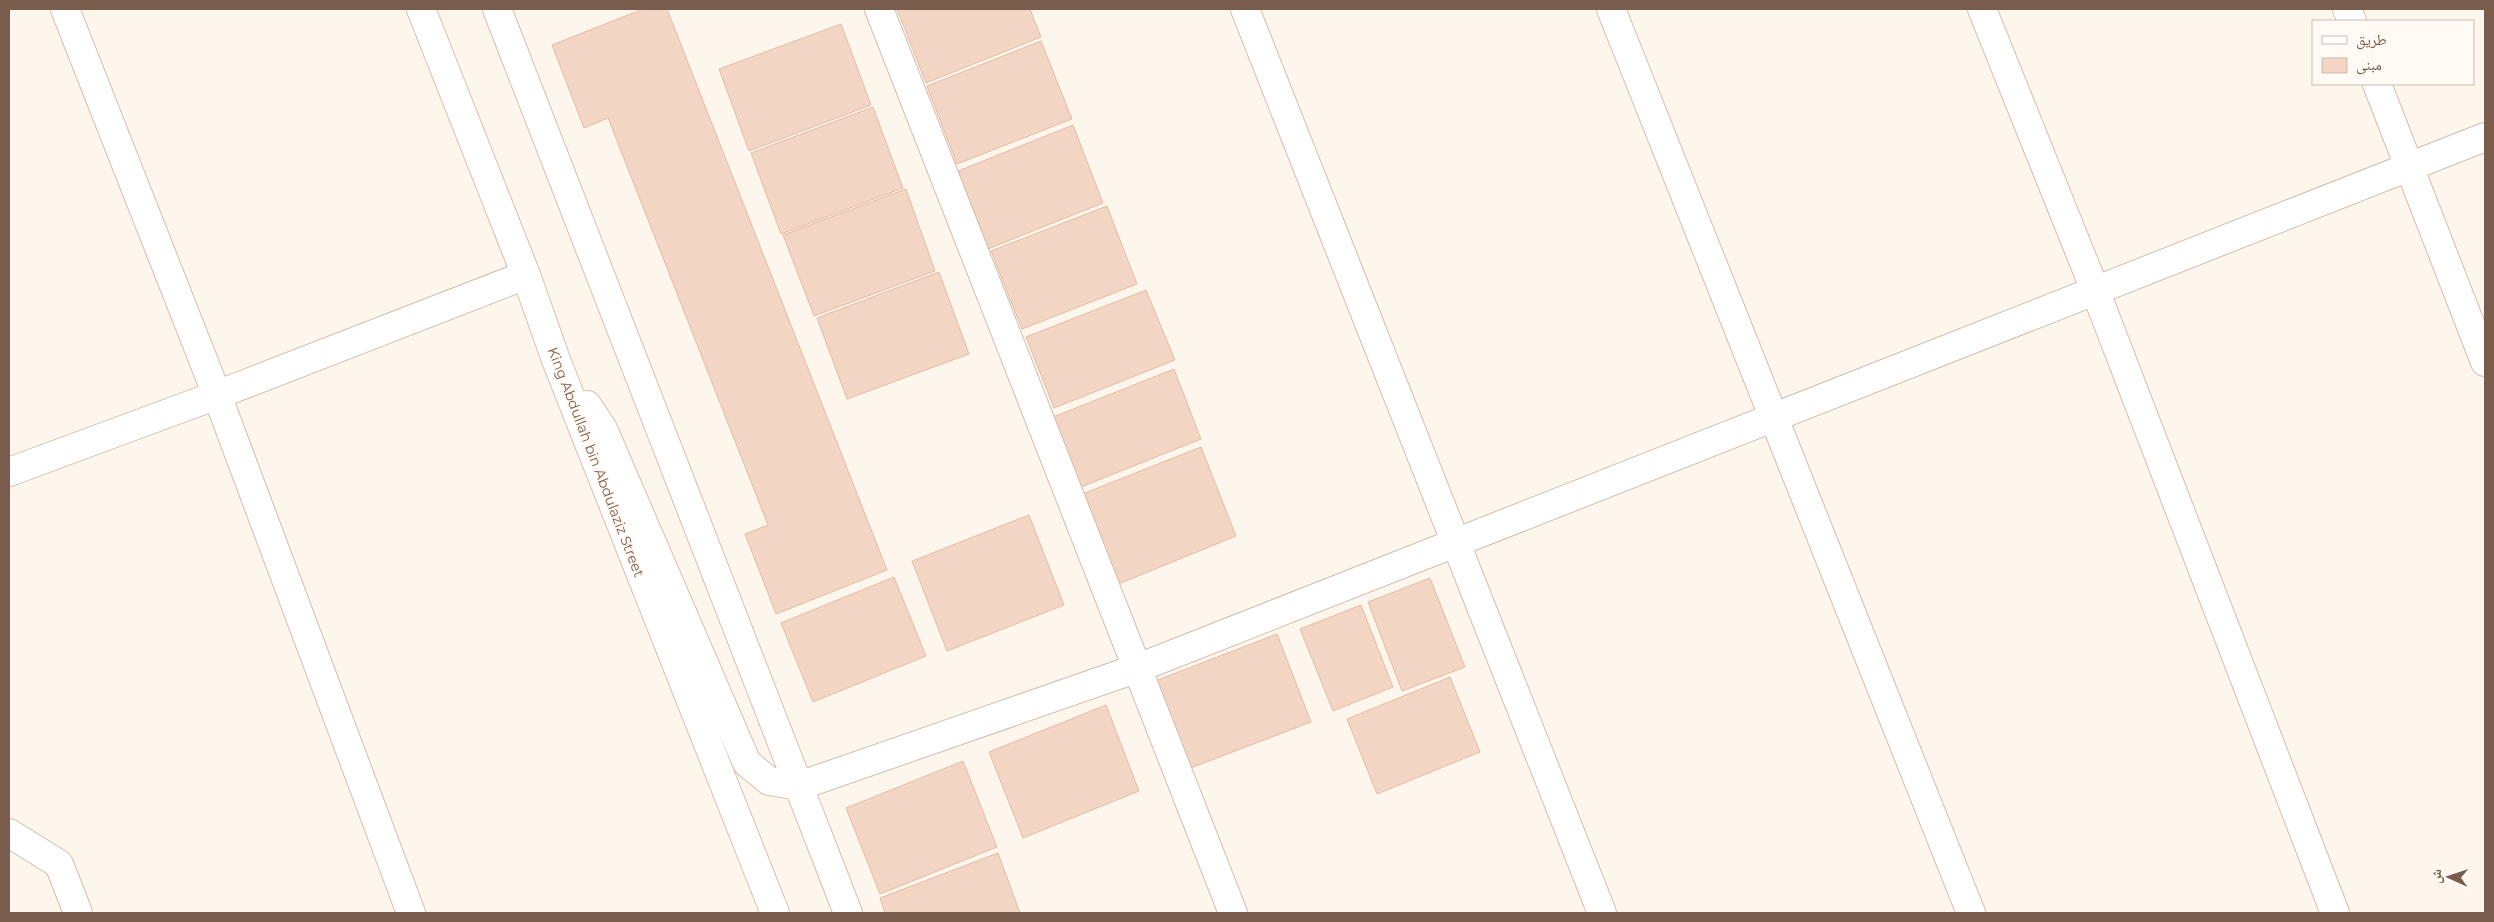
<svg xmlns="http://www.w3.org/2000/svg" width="2494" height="922" font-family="Montserrat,'Noto Naskh Arabic',sans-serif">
	<rect width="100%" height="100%" fill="#fdf6ec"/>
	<!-- building -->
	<path fill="#f3d5c3" stroke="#e6bba3" d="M643,9H667L887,570L776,614L745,534L768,525L608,118L584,128L552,45Z
		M897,9H1030L1041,37L926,83Z
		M841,24L871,105L749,151L719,69Z
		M1041,41L1072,119L957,164L927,86Z
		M873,107L903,188L781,234L751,153Z
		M1073,125L1103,203L988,249L958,171Z
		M906,189L935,271L814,316L783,235Z
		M1107,206L1137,284L1022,329L991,251Z
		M939,272L969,354L847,399L817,318Z
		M1146,290L1175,360L1054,408L1026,337Z
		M1174,369L1201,439L1081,487L1053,417Z
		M1201,447L1236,536L1116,585L1080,495Z
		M1029,515L1064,605L947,651L912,561Z
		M894,577L926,656L813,702L781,623Z
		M1430,578L1465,667L1402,691L1368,602Z
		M1361,605L1393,687L1333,711L1300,629Z
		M1277,634L1311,722L1188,769L1155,681Z
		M1450,677L1480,752L1377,794L1347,719Z
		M1106,705L1139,791L1023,838L989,752Z
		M963,761L997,847L880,894L846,808Z
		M998,853L1020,913H885L880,898Z"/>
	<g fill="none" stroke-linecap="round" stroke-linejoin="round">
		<defs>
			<path id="minor" d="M65,9L217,395L411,913
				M879,9L1233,913
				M1245,9L1602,913
				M1611,9L1971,913
				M1982,9L2095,290L2335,913
				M2347,9L2352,21
				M2377,84L2485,362
				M9,472L217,395L526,275
				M799,786L1138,668L2485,137
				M9,833L59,864L78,913"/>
			<path id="secondary" d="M421,9L526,275L556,360L775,913
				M497,9L848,913
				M587,405L603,429L747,763L769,781L799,786"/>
		</defs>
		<!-- minor casing -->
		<use href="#minor" stroke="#d1beb0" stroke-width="30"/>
		<!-- secondary casing -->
		<use href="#secondary" stroke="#d6c0b0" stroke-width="30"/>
		<!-- minor -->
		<use href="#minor" stroke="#fff" stroke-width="28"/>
		<!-- secondary -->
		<use href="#secondary" stroke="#fff" stroke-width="28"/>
	</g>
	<g text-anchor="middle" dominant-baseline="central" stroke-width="4" stroke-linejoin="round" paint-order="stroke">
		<!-- street labels -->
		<g font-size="14" fill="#7a5c4d" stroke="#fffaf3">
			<text transform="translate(596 462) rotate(69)">King Abdullah bin Abdulaziz Street</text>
		</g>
	</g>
	<!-- border -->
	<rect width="2494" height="922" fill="none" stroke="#7a5c4d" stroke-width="20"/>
	<!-- legend -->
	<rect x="2312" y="20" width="162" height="65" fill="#fffaf3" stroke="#cabbb1"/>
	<rect x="2322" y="36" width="25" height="8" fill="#ffffff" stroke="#cabbb1"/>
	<text x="2356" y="45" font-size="15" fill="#7a5c4d">طريق</text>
	<rect x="2322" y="58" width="25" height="15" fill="#f3d5c3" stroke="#cabbb1"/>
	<text x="2356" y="70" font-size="15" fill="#7a5c4d">مبنى</text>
	<!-- north arrow -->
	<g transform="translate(2449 877) rotate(273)" stroke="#fffaf3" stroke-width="4" paint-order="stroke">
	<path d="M0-4L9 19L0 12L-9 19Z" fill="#7a5c4d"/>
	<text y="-8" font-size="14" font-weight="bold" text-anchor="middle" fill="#7a5c4d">ش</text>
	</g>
</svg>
